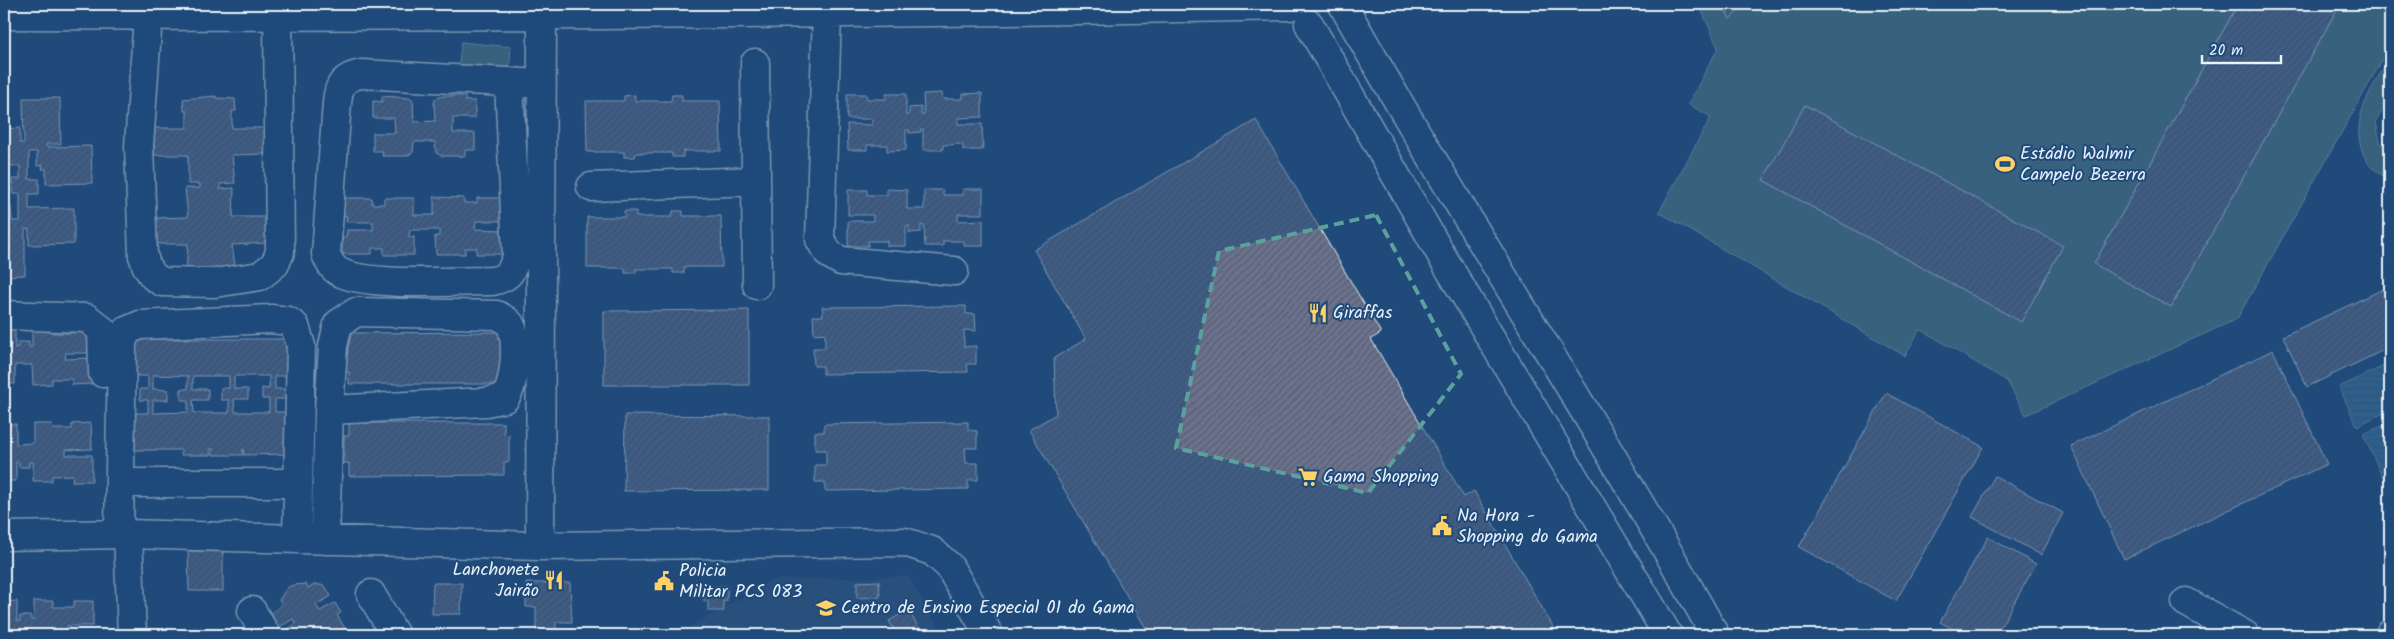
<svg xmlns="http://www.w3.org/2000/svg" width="2394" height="639" font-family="Kalam,sans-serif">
	<defs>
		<pattern id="water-rules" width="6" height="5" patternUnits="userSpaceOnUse" patternTransform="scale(1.25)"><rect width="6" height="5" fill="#41789d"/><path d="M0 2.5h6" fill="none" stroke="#436278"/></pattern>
		<pattern id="building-hatch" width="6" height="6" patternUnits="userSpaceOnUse" patternTransform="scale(1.25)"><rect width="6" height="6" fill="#6a728d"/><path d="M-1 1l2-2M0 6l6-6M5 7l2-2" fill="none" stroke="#585d6c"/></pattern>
	</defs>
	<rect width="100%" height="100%" fill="#1f4a7a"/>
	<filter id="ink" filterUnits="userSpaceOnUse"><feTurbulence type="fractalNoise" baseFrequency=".02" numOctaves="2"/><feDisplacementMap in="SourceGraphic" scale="10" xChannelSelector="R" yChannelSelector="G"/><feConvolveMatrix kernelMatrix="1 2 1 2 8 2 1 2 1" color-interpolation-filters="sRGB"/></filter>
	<g filter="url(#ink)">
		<!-- built -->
		<path fill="#365680" d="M908,576L944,635H677L772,580Z"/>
		<!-- green -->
		<path fill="#597c81" stroke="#a0b6bc" d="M1699,4H2390V46L2237,319L2026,415L2007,381L1920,329L1905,356L1659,212L1711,117L1688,104L1718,48Z
			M461,42L511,47L509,71L459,66Z
			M2390,57V94L2376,122L2380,142L2390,158V181C2383,175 2371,169 2367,161C2345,123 2372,89 2390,57Z"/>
		<!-- water -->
		<path fill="url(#water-rules)" stroke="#84a8c1" d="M2390,363V410L2357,426L2339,387Z
			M2390,423V493L2363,434Z"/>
		<!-- building -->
		<path fill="url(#building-hatch)" stroke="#e8f1f8" fill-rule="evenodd" d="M1723,4H1745L1730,19Z
			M2238,4H2340L2171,307L2094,264Z
			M942,93L943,99H963V94L982,93V117L958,118V124H982L983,150H963V144L943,145V150H923V129L920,130L921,132L909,133V130H906V150L887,151V145H867V150H848L847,124L872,125V119H847V94H866L867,99H886V94H906V115H909V108L921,107V115H924L923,94Z
			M635,95V101H671L672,95H682V101H720L721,151H683V157H672V153H636L635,157H624V152H587L586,101H624V96Z
			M216,96V98L235,99L236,111H232V128H265V154L232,155L235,183L220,184V189L234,188L233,217H266V243L232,245L236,273H186L188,244H155L154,218L188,217L185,188H200V184H188V155H154V128H187V111H184L183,99Z
			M382,96L410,98L413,101L414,122L435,121L434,104L435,99L442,96H465V101H475V118H453V133H475V150H465V156H442L436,153L435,142H414L413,152L407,156H382L383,151H373V133H395L394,118H373V101L382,102Z
			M23,98H60L61,144H46L47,147L91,146L92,183L46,184V169H42L43,165L37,166V152H29V179H39V194H29V209L74,208V244L29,245V229H25V275L4,276V204L11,207L12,221H20V194H13L12,179H20V166H4V129L20,128V143H24Z
			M1805,105L2063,246L2021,322L1763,180Z
			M1256,120L1381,333L1371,339L1464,497L1474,491L1558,635H1150L1029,430L1056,414L1054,358L1086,339L1034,250Z
			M887,189L907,190V209H924V190H943V195H963V189H983V214H958V221L983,220V246H964V241H943V246H925L924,226L921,225V232L909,233V226H906V246H887V241H868V246H848V221H873V215H848V190H867V195H887Z
			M434,197L464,198V203H477V198H507L503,221H476L475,229L503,230L507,254H476L477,248H465V254H436L435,236H439V230H410L409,237H414V255H384V248H372V254H342V237H346L347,230H373V222H346L347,216H341V198H372V204H384V198H414V215H434Z
			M624,211H636V217H672L673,211H683V216H721L722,267H684V273H673V269H636V273H625V268H587V217H625Z
			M2390,286V347L2307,387L2283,336Z
			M966,306V314H975L976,331L964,330V347L976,346V364H967L968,372L823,374V366H814L813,348H825V333L814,334L813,316H823L822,307Z
			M749,310V385H604V311Z
			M32,327H52V333H72V327H91V353H66L65,359L91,358L92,384L72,385V379H52V384L33,385L32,365H15V384H4V328H15V348L18,347V342H29V347H32Z
			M503,332L504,384H349V372H344V345H348V333Z
			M130,339H292V376H275V389H289L288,399H275V412H293V454L244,455L243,449V455H213V449H210L211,455H181V450H130V413H148V400H140V389H148V376H130ZM153,375L188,376V389H181V400H188V412L153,413V400H168V390L153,389ZM193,376H229V388H221V400H229V413H194L193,400H208V389H193ZM234,376H269V389L262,388V399H269V412H235L234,399H248V389H234Z
			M2273,350L2327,464L2124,559L2071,446Z
			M1886,393L1983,447L1896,601L1799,547Z
			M625,415L769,416V490L624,491Z
			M968,422V430L977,431V448H965L966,463H978V480H968V489L825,491V482H815V465H826V450H815V432H824V424Z
			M91,423L92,449L66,450V455H92V481H72L73,475L52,476V481H33V462H29V467H19V462H16V481H4V424H16V444H19L33,443V424H52L53,429H72V424Z
			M349,423H504V434L509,435V462H504V475L349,476V463H344V436H349Z
			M1995,476L2063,513L2041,555L1972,517Z
			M1988,537L2036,564L1996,635H1963L1940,622Z
			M188,551H223V591H189Z
			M879,581L880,597L857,598V582Z
			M433,583H462L461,614H432Z
			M526,583H570L572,622H556V633H536V607H526Z
			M306,584L308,588L315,584L325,586L331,596L316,605L320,611L335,603L341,613L337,615L349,635H282L281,633L296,624L293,619L278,628L271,613L282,604L279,600L287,588L293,585Z
			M727,586V601H723L724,611H708V602L704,601V587Z
			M17,601V621H20V616H31V620H34V601H53V607H74V601H93V626H67L68,633H93V635H4V602Z
			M908,610L923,635H897L889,621Z"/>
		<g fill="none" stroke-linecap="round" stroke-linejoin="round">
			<defs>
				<path id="minor" d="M1343,5C1462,218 1597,422 1715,635
					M827,12L820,240L829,254L841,261L954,271
					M4,15C432,17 861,15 1289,6
					M148,16L139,146L143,256L147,267L153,276L162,282L215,283L260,276L275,264L280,252L278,16
					M1309,24L1446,263L1668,635
					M755,63L757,285
					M509,82L517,256C511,272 510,277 492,281C456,281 369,287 339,272C332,268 329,262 326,254L336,116C338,93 336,78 362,74L541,84
					M591,187L756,181
					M356,312L497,315C501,317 507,320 510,324C519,339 515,384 505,398L486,402L329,410L333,346L338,324Z
					M4,315L87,318L102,330L103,373
					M120,483H298
					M119,534L122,343L126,331L140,325L271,319L288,321L295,326L301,346L297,539
					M128,534L132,635
					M4,536L128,534L540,546L905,542L932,551L949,566L989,635
					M325,540L329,410
					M540,546L542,16
					M371,594L395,635
					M2186,602L2245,635
					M252,611L266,635
					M2390,635V634"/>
			</defs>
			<!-- minor casing -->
			<use href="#minor" stroke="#e8f1f8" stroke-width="31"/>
			<!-- minor -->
			<use href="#minor" stroke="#1f4a7a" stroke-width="28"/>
		</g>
	</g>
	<!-- marked area -->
	<path d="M0 0H2394V639H0ZM1376,215L1461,374L1368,493L1176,448L1219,251Z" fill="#1f4a7a" fill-opacity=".55" fill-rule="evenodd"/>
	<path fill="none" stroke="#5ba19e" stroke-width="4" stroke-dasharray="10 6" stroke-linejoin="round" d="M1376,215L1461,374L1368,493L1176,448L1219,251Z"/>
	<!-- icons -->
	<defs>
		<symbol id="stadium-bare" viewBox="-9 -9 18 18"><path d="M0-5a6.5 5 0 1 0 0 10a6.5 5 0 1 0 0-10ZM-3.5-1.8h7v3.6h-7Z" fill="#ffd166" stroke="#1f4a7a" stroke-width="2.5" paint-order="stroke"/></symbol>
		<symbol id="restaurant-bare" viewBox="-9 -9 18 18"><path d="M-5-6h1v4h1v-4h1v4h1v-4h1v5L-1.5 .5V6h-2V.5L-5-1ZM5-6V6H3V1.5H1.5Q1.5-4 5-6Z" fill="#ffd166" stroke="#1f4a7a" stroke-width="2.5" paint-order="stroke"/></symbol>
		<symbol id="supermarket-bare" viewBox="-9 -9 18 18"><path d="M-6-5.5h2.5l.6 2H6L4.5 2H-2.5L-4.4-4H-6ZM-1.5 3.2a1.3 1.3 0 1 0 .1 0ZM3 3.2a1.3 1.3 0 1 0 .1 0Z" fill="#ffd166" stroke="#1f4a7a" stroke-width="2.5" paint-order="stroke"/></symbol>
		<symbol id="civic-bare" viewBox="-9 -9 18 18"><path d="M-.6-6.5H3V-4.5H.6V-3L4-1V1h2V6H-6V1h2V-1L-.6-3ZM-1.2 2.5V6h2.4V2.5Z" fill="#ffd166" stroke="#1f4a7a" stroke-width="2.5" paint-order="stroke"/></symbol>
		<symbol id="school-bare" viewBox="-9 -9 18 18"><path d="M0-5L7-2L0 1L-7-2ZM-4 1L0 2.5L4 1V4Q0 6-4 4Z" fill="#ffd166" stroke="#1f4a7a" stroke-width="2.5" paint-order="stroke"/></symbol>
	</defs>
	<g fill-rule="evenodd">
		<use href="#stadium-bare" x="1991" y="150" width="28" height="28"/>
		<use href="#restaurant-bare" x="1304" y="299" width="28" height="28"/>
		<use href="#supermarket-bare" x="1294" y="463" width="28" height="28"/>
		<use href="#civic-bare" x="1428" y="512" width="28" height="28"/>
		<use href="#restaurant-bare" x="540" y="566" width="28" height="28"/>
		<use href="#civic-bare" x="650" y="567" width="28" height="28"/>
		<use href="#school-bare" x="812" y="594" width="28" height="28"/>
	</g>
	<g text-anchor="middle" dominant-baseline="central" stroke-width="4" stroke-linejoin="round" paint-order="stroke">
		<!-- poi labels -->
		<g font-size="18" fill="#e8f1f8" stroke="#1f4a7a" text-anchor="start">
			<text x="2020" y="154">Estádio Walmir<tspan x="2020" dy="21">Campelo Bezerra</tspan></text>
			<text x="1333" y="313">Giraffas</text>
			<text x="1323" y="477">Gama Shopping</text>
			<text x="1457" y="516">Na Hora -<tspan x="1457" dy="21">Shopping do Gama</tspan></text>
			<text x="539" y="570" text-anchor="end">Lanchonete<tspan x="539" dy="21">Jairão</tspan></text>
			<text x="679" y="571">Policia<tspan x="679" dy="21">Militar PCS 083</tspan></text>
			<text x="841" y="608">Centro de Ensino Especial 01 do Gama</text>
		</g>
	</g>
	<!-- margin -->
	<rect width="2394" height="639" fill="none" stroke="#1f4a7a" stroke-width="20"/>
	<rect x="10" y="10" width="2374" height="619" fill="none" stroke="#e8f1f8" stroke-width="2" filter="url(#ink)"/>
	<!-- scale -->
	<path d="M2202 55v8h79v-8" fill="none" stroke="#e8f1f8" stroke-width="2.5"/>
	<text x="2209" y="55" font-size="15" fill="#e8f1f8" stroke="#1f4a7a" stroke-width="4" paint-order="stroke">20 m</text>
</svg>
